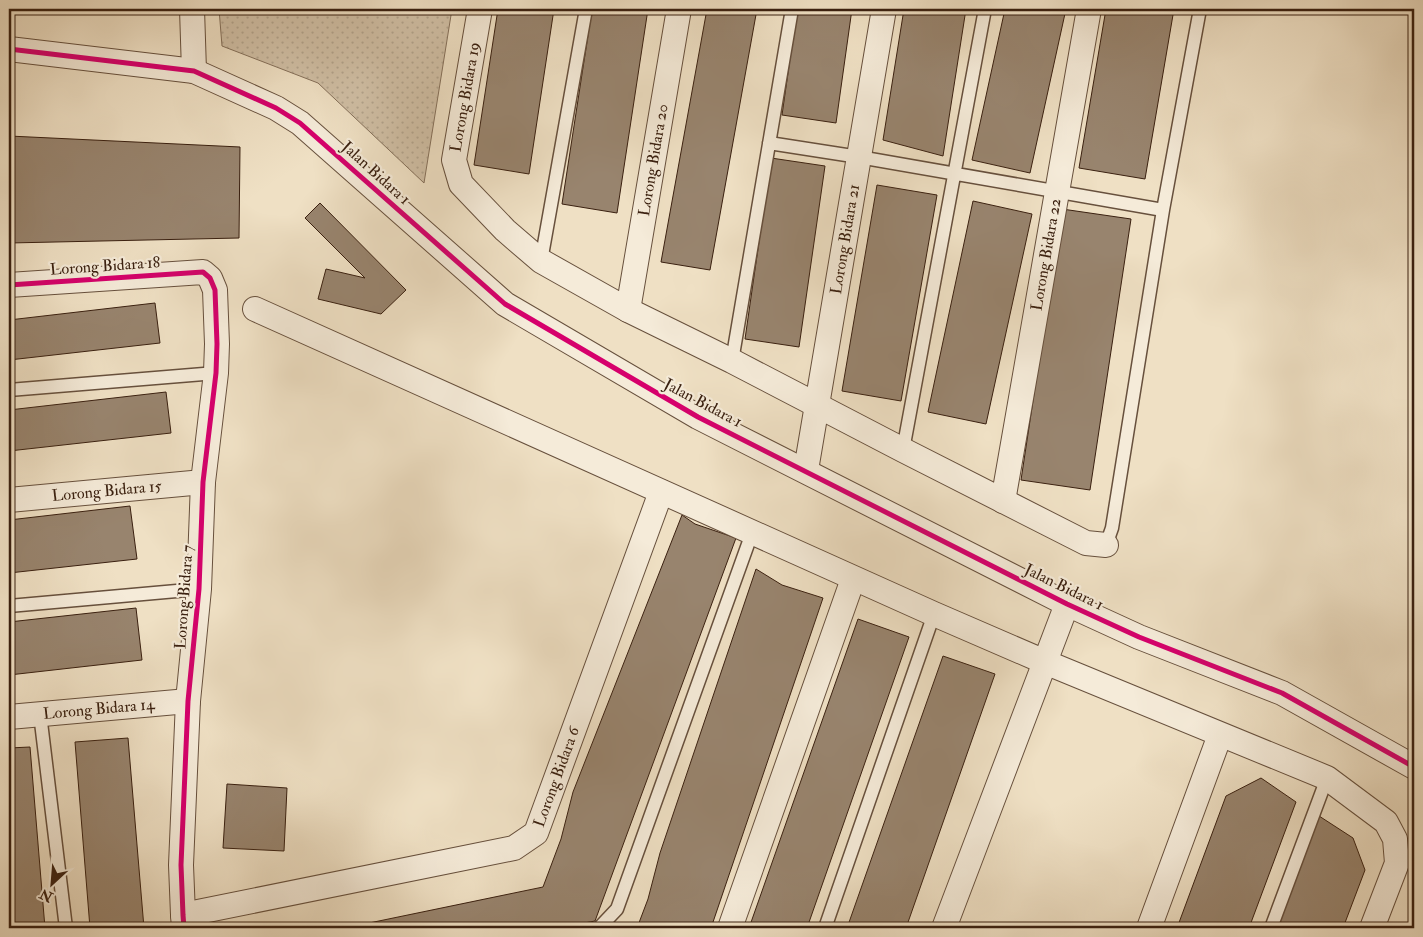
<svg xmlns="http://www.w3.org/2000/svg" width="1423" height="937" font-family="'IM FELL Double Pica',serif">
	<defs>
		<pattern id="green-dots" width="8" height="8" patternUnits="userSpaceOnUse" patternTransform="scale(1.25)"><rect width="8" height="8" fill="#d0bfa5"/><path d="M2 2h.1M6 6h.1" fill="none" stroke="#b3a48d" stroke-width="1.8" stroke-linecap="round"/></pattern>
	</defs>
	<rect width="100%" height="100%" fill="#efe0c4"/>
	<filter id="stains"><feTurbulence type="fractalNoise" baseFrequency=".004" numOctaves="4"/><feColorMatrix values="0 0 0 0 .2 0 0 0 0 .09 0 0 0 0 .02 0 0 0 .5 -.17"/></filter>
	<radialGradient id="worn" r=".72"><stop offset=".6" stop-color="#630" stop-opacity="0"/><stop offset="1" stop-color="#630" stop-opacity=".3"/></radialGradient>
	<!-- green -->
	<path fill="url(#green-dots)" stroke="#85705a" d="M219,9H452L424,183L318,83L222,46Z"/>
	<!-- building -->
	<path fill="#98846e" stroke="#3a2010" d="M498,9H554L529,174L474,165Z
		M592,9H648L617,213L562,204Z
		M707,9H757L710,270L661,262Z
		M797,9H852L836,123L782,115Z
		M904,9H966L943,156L883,140Z
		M1005,9H1066L1030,173L972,160Z
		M1106,9H1174L1145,179L1079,168Z
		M9,136L240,147L239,238L9,243Z
		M771,158L825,166L799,347L745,339Z
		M877,185L937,195L901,401L842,391Z
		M973,201L1032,214L986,424L928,412Z
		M320,203L406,290L381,314L318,299L326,269L365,278L305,218Z
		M1062,209L1131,219L1090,490L1021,480Z
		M155,303L160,343L9,360V320Z
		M166,392L171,433L9,451V410Z
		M130,506L137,559L9,573V520Z
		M682,515L695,524L736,538L595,921L557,928H345L543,887L561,839L573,792Z
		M756,569L782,585L823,598L711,928H637L648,899L660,853Z
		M136,608L142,660L9,675V622Z
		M858,619L909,637L807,928H749Z
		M943,656L995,674L906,928H847Z
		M128,738L144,928H90L75,742Z
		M30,747L45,928H9V748Z
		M1261,778L1296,802L1249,928H1177L1226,796Z
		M227,784L287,788L284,851L223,848Z
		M1316,814L1353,838L1365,870L1343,928H1273Z"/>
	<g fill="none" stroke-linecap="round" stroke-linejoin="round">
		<defs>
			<path id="lane" d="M769,143L859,157L1163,210
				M541,261L586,9
				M732,361L792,9
				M9,390L216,373
				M903,450L985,9
				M1106,545L1112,528L1163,210L1200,9
				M9,606L199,589
				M40,714L66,928
				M599,928L617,909L752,533
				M825,928L934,614
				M1271,928L1327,778"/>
			<g id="street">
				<path d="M192,9L194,71"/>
				<path d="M480,9L454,160L461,184L505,230L541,261L628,310L732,361L903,450L1086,543L1106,545"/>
				<path d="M9,49L194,71L276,108L300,123L505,304L698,417L1067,604L1139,637L1282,693L1414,767"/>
				<path d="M9,285L203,272L210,278L215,290L217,344L216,373L203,482L199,589L188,701L181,865L183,915L184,928"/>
				<path d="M255,309L934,614L1045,662L1327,778L1386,822L1395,839L1397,863L1372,928"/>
				<path id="s1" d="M628,310L679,9"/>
				<path id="s2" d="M806,470L884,9"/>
				<path id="s3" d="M9,500L203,482"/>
				<path id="s4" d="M1003,501L1089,9"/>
				<path id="s5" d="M9,717L188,701"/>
				<path id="s6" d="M183,915L514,848L536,833L661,492"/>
				<path d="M730,928L853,579"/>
				<path d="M944,928L1067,604"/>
				<path d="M1149,928L1220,735"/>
			</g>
		</defs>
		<!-- lane casing -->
		<use href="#lane" stroke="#67503d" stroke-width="15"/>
		<!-- street casing -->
		<use href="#street" stroke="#67503d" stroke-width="26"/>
		<!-- lane -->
		<use href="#lane" stroke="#f5ebd9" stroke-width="12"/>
		<!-- street -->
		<use href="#street" stroke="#f5ebd9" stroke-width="24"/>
		<defs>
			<path id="cycleway" d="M9,49L194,71L276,108L300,123L505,304L698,417L1067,604L1139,637L1282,693L1414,767
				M9,285L203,272L210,278L215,290L217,344L216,373L203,482L199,589L188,701L181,865L183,915L184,928"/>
		</defs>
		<!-- cycleway casing -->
		<use href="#cycleway" stroke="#f5ebd9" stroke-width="8"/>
		<!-- cycleway -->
		<use href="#cycleway" stroke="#d6006c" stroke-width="5"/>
	</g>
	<g text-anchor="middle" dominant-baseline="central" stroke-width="4.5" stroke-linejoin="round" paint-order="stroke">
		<!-- street labels -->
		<g font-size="16" fill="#3a2010" stroke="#f5ebd9">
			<text transform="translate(465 97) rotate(-80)">Lorong Bidara 19</text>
			<text stroke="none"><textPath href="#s1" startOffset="152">Lorong Bidara 20</textPath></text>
			<text transform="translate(376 173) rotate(42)">Jalan Bidara 1</text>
			<text stroke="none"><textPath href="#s2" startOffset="234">Lorong Bidara 21</textPath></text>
			<text stroke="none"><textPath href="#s4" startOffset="250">Lorong Bidara 22</textPath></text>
			<text transform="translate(105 266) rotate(-4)">Lorong Bidara 18</text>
			<text transform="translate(703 403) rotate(28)">Jalan Bidara 1</text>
			<text stroke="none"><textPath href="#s3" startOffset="98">Lorong Bidara 15</textPath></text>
			<text transform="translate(1064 587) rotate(26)">Jalan Bidara 1</text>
			<text transform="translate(184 597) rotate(-86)">Lorong Bidara 7</text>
			<text stroke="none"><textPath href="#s5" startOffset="90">Lorong Bidara 14</textPath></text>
			<text stroke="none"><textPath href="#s6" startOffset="424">Lorong Bidara 6</textPath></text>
		</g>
	</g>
	<!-- margin -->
	<rect width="1423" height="937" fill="none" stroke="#efe0c4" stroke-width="30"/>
	<rect x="10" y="10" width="1403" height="917" fill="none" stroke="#3a2010" stroke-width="2.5"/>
	<rect x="15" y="15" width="1393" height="907" fill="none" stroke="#3a2010"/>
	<!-- north arrow -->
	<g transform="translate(52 884) rotate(206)" stroke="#f5ebd9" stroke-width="4" paint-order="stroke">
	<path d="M0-4L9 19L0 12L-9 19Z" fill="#3a2010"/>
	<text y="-8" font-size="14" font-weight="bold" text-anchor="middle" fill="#3a2010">N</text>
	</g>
	<rect width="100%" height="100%" filter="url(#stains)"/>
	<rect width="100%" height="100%" fill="url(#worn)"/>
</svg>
